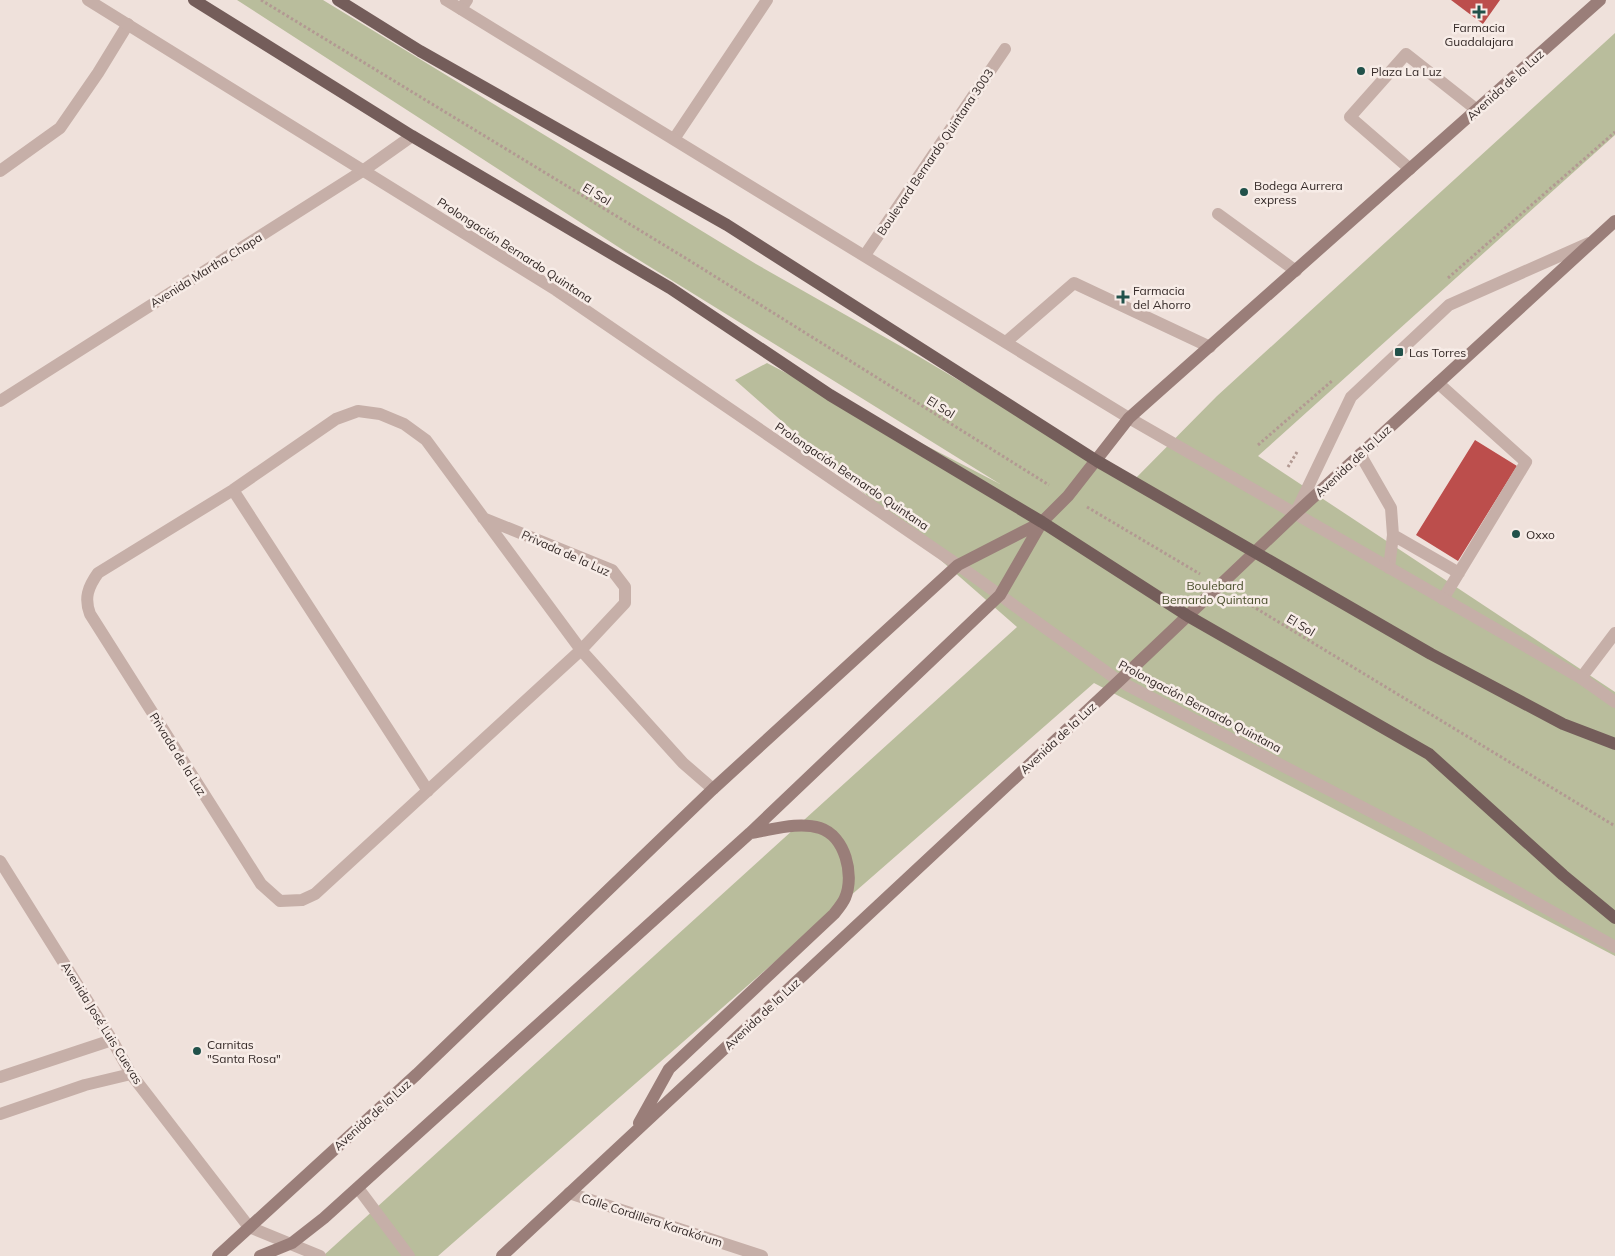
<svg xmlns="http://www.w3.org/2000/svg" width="1615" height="1256" font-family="Mulish,sans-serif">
	<rect width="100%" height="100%" fill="#efe1db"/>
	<!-- green -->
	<path fill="#b9bd9c" d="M237,0H323L756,264L918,356L1131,483L1217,396L1615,33V135L1258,456L1615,692V956L1094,683L438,1256H323L1017,627L735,380L767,363L1000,484L626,252Z"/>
	<!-- building -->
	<path fill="#bc4e4c" d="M1451,0H1500L1483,24Z
		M1475,440L1517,466L1458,561L1416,535Z"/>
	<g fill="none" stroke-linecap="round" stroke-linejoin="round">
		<!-- path -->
		<path stroke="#b29992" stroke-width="3" stroke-dasharray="2.5 2.5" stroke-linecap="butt" d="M261,0L687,259L1049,485
			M1448,278L1615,132
			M1258,445L1333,380
			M1288,467L1297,452
			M1087,507L1200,574
			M1239,598L1615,826"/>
		<!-- service -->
		<path stroke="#c6afa8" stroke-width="12" d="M1410,169L1350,117L1406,54L1477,110
			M1218,214L1296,271
			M1006,342L1074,283L1210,347
			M1438,383L1526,462L1443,599
			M1360,454L1391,508L1393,535L1389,568
			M1295,514L1351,397L1449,305L1589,243
			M1393,535L1459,573"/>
		<!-- minor -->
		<path stroke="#c6afa8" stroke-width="12" d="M461,9L467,0
			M674,139L767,0
			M0,171L60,128L98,73L128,24
			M865,255L1005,49
			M0,401L364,170L412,136
			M233,490L428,791
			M483,518L612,570L625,587V603L581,650L315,894L302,900L280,901L261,884L90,614C84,598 88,587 98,573L233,490L336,419L358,411L380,414L404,424L426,440L581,650L683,763L713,789
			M1581,678L1615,633
			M0,861L112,1040
			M569,1193L762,1256"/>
		<!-- tertiary -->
		<path stroke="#c6afa8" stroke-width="12" d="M88,0L556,290L958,565L1119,681L1416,835L1615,947
			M446,0L1129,418L1581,678L1615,702
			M0,1077L112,1040L131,1074L249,1227L320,1256
			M0,1114L85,1085L131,1074
			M358,1188L409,1256"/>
		<!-- secondary -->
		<path stroke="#9a7e79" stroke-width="12" d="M639,1123L669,1069L834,914C838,909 843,903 845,898C855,875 845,836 820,828C798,821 772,830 750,833
			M218,1256L417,1074L713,789L958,565L1042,522
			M260,1256L292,1243L324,1218L750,833L1000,595L1042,522L1068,496L1129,418L1600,0
			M502,1256L1119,681L1295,514L1615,221"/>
		<!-- primary -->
		<path stroke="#745d5a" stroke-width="12" d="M194,0L412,136L670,288L830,395L1042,522L1188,616L1429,754L1563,875L1615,918
			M338,0L420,51L727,225L1097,461L1431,654L1563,724L1615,744"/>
	</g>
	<!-- markers -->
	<g fill="#21514a" stroke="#f7ece7" stroke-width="2">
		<path d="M1476.5 4.5h5v5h5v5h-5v5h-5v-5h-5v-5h5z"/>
		<circle cx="1361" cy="71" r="5"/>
		<circle cx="1244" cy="192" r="5"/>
		<path d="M1120.5 289.5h5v5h5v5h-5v5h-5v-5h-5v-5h5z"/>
		<rect x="1394" y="347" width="10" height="10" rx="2.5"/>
		<circle cx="1516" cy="534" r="5"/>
		<circle cx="197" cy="1051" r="5"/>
	</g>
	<g text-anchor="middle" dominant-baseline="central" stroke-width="5" stroke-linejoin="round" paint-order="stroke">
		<!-- poi labels -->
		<g font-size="12" fill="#342927" stroke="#f7ece7" text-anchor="start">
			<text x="1479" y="27" text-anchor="middle">Farmacia<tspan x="1479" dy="14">Guadalajara</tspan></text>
			<text x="1371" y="71">Plaza La Luz</text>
			<text x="1254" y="185">Bodega Aurrera<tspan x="1254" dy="14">express</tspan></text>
			<text x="1133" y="290">Farmacia<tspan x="1133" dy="14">del Ahorro</tspan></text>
			<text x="1409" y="352">Las Torres</text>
			<text x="1526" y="534">Oxxo</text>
			<text x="207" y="1044">Carnitas<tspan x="207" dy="14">"Santa Rosa"</tspan></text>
		</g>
		<!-- street labels -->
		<g font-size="12" fill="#342927" stroke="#f7ece7">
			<text transform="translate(1505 85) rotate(-42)">Avenida de la Luz</text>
			<text transform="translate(935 152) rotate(-56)">Boulevard Bernardo Quintana 3003</text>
			<text transform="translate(597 194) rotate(31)">El Sol</text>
			<text transform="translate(515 250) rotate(33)">Prolongación Bernardo Quintana</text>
			<text transform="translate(206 270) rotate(-32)">Avenida Martha Chapa</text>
			<text transform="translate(941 407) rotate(32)">El Sol</text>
			<text transform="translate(1353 461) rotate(-43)">Avenida de la Luz</text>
			<text transform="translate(852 476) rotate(34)">Prolongación Bernardo Quintana</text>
			<text transform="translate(566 553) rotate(24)">Privada de la Luz</text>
			<text transform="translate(1301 625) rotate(31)">El Sol</text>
			<text transform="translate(1200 706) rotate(28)">Prolongación Bernardo Quintana</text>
			<text transform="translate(1058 738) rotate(-43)">Avenida de la Luz</text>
			<text transform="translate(178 754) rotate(58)">Privada de la Luz</text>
			<text transform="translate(762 1014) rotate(-43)">Avenida de la Luz</text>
			<text transform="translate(102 1023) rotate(58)">Avenida José Luis Cuevas</text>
			<text transform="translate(372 1115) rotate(-42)">Avenida de la Luz</text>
			<text transform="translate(652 1220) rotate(18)">Calle Cordillera Karakórum</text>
		</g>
		<!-- park labels -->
		<g font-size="12" fill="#4b502d" stroke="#f7ece7">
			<text x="1215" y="585">Boulebard<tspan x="1215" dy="14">Bernardo Quintana</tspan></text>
		</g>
	</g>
</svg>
